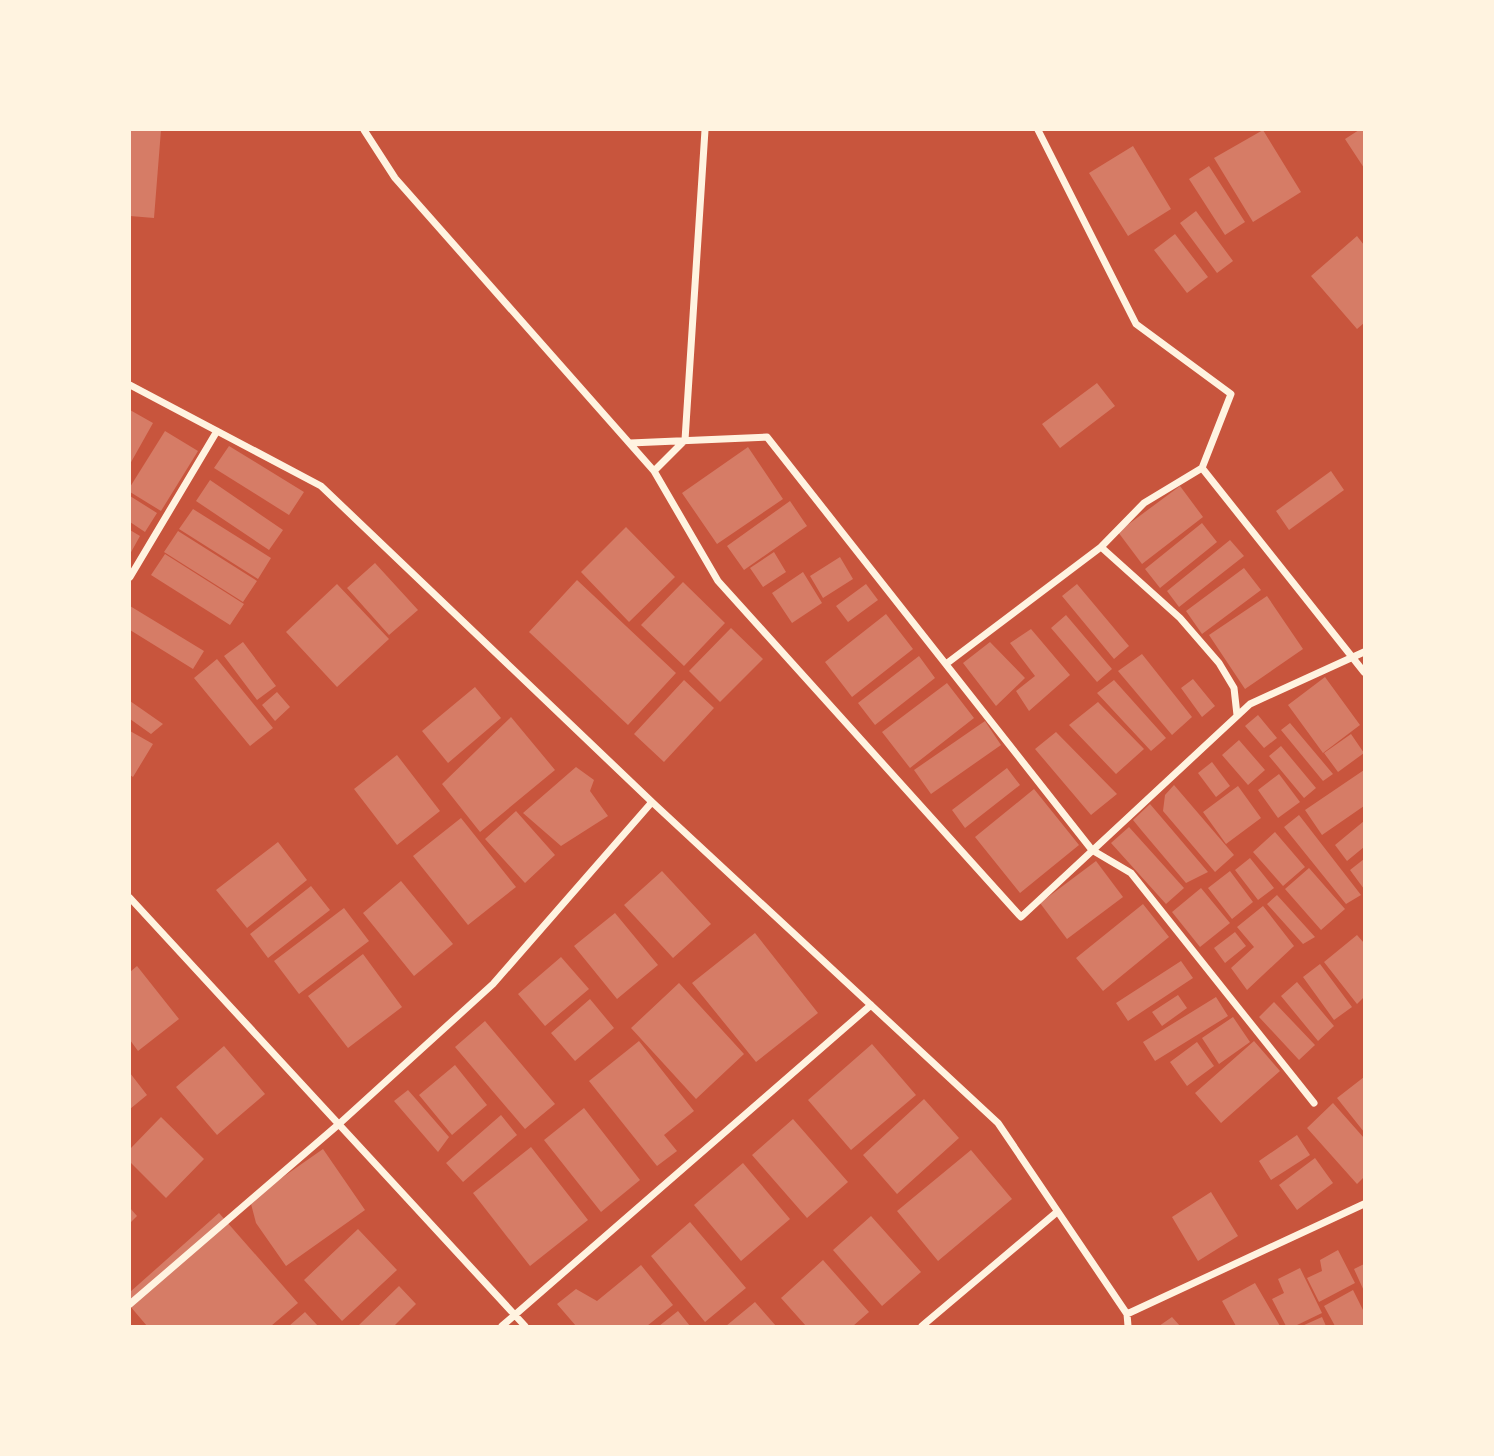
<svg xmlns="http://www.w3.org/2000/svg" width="1494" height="1456" font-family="'DejaVu Sans',sans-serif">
	<rect width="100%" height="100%" fill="#c8553d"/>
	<!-- building -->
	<path fill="#d67c66" d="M130,130H161L154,218L130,216Z
		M1263,130L1301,192L1253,222L1214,158Z
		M1359,130H1364V168L1345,139Z
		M1133,146L1171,209L1128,236L1089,173Z
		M1209,166L1245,222L1225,235L1189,179Z
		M1196,211L1233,261L1217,273L1180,223Z
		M1175,234L1208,277L1187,293L1154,250Z
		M1357,236L1364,245V323L1357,329L1311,276Z
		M1097,383L1115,406L1060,448L1042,424Z
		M130,410L153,423L130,464Z
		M165,431L198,451L161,511L130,492V487Z
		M229,446L304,492L289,515L214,468Z
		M748,447L783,499L717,544L682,493Z
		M1331,471L1344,490L1289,530L1276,511Z
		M210,480L283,530L269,550L196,501Z
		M1180,486L1203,517L1142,564L1118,532Z
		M130,496L157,513L145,532L130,522Z
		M790,501L807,526L744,570L727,546Z
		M193,509L271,558L258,579L179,529Z
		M1202,523L1217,542L1160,588L1145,569Z
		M626,527L675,577L629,622L581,572Z
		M130,530L140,536L130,554Z
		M178,531L257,581L243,602L164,552Z
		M1230,540L1244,556L1179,607L1167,591Z
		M774,552L786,572L763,587L750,568Z
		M165,554L244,604L230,625L151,575Z
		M840,557L853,579L823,598L810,576Z
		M375,563L418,610L389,635L347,588Z
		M1244,568L1261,590L1202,634L1186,611Z
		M803,572L822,603L792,623L772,593Z
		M577,580L676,673L628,725L529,632Z
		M683,582L725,623L684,666L641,625Z
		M337,584L389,639L337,687L286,632Z
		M866,584L878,600L848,622L836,606Z
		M1077,584L1129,646L1114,659L1062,596Z
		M1267,596L1303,649L1245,689L1209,635Z
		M130,606L204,651L193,669L130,630Z
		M886,614L913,649L852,697L825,662Z
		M1066,615L1112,669L1097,682L1051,628Z
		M731,628L763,659L720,702L689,671Z
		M1031,629L1070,675L1029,711L1016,691L1035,676L1010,643Z
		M243,642L276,686L257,700L224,656Z
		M990,642L1025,678L996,706L963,663Z
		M1142,654L1192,717L1172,735L1118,671Z
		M919,656L935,678L875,725L858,703Z
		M217,659L273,728L250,746L194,678Z
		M1325,677L1360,725L1323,753L1288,705Z
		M1193,679L1215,706L1202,717L1181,688Z
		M684,680L714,708L664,762L634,734Z
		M1114,680L1166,738L1151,751L1097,693Z
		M947,683L974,718L910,768L882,732Z
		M475,687L501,718L448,763L422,731Z
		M277,692L290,707L275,721L262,705Z
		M130,701L163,724L151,734L130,719Z
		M1098,702L1144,749L1116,774L1069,725Z
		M1258,715L1277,738L1264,748L1245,726Z
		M511,717L555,770L480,832L442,784Z
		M985,721L1001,745L931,794L914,770Z
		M1290,723L1333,774L1323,781L1281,730Z
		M130,731L153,744L133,777L130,775Z
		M1056,732L1117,794L1091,815L1035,749Z
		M1351,734L1364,753L1338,772L1324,753Z
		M1239,740L1265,770L1248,785L1222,755Z
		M1281,746L1316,788L1304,798L1269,756Z
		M397,755L440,811L397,845L354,789Z
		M1212,762L1230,786L1216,797L1198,773Z
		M576,767L594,780L590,791L608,816L561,846L523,813Z
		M1007,768L1020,785L965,828L952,810Z
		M1364,770V806L1322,835L1305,810Z
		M1279,774L1300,802L1278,818L1258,790Z
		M1174,785L1234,855L1215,872L1163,811L1165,795Z
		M1238,786L1261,818L1226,844L1203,812Z
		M1034,789L1079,845L1020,893L975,837Z
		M1150,804L1208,872L1186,883L1142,831L1133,820Z
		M516,811L555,855L525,883L485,839Z
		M1299,815L1361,895L1346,904L1284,827Z
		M461,818L516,887L468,925L413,856Z
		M1364,821V847L1347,861L1335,845Z
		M1129,827L1184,888L1166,904L1111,843Z
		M1275,832L1305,867L1283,886L1253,852Z
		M278,842L307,880L247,928L216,890Z
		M1250,858L1274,888L1258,900L1235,870Z
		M1364,859V889L1350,870Z
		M1096,861L1123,897L1067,939L1040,903Z
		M1309,868L1345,909L1321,930L1285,889Z
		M662,871L711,924L673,958L624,905Z
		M1230,871L1253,902L1232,919L1208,888Z
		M401,881L453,944L414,976L363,913Z
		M311,886L330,910L268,958L250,934Z
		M1201,888L1230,923L1200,947L1172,912Z
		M1277,895L1315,937L1303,944L1267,904Z
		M1143,904L1169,937L1103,991L1076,958Z
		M1263,906L1294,946L1247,990L1231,968L1254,947L1237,927Z
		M344,908L369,941L299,994L274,961Z
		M615,913L658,965L617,999L574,946Z
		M1235,932L1246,946L1225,963L1214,948Z
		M755,933L818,1013L756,1062L692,983Z
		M1357,935L1364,943V997L1357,1004L1324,962Z
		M363,954L402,1007L348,1048L308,996Z
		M561,957L589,989L545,1026L518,994Z
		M1181,961L1193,978L1128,1021L1116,1003Z
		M1320,964L1352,1007L1334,1020L1303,977Z
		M137,966L179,1019L138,1051L130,1040V972Z
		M1297,982L1334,1026L1318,1041L1281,996Z
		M679,983L744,1054L696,1099L631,1028Z
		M1178,995L1187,1008L1162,1026L1152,1012Z
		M1216,997L1228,1016L1155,1061L1143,1042Z
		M590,999L614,1028L575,1061L551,1033Z
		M1274,1002L1315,1045L1299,1060L1259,1017Z
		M1233,1017L1250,1042L1219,1064L1202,1038Z
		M485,1021L555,1104L525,1129L455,1047Z
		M639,1041L694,1111L664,1135L677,1151L657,1166L589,1081Z
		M1254,1041L1280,1071L1221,1123L1195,1093Z
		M1197,1042L1214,1066L1187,1086L1170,1062Z
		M872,1044L916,1095L851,1150L808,1100Z
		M224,1046L265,1094L217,1135L176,1087Z
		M455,1065L487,1105L452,1135L419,1095Z
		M130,1073L147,1095L130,1109Z
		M1364,1077V1132L1337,1098Z
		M408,1090L449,1137L438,1152L394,1101Z
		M924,1099L959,1138L897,1194L863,1155Z
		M1333,1103L1364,1138V1177L1357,1184L1307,1128Z
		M584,1108L640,1180L601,1212L544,1140Z
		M501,1115L517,1135L463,1182L446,1163Z
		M161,1117L204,1159L166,1198L130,1162V1149Z
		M793,1119L848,1182L807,1218L752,1155Z
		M1297,1135L1310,1155L1271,1180L1259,1161Z
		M531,1147L588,1220L530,1266L473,1193Z
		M323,1149L365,1210L286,1266L256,1223L250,1200Z
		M971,1150L1012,1199L938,1261L897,1211Z
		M1315,1158L1333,1183L1297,1210L1279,1185Z
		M743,1163L790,1219L741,1261L694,1205Z
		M1211,1192L1238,1236L1198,1261L1172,1217Z
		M130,1208L137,1216L130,1223Z
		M219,1213L298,1303L271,1326H147L130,1306V1292Z
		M871,1216L921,1272L882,1306L833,1250Z
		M690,1222L746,1288L705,1322L651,1256Z
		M358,1229L397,1270L342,1321L304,1280Z
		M1338,1250L1355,1283L1319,1302L1307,1278L1322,1271L1320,1260Z
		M823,1260L869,1312L853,1326H806L781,1298Z
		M1364,1264V1291L1354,1269Z
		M641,1265L673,1305L647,1326H576L557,1304L576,1289L597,1301Z
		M1300,1268L1322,1313L1295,1326H1286L1272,1299L1284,1293L1278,1279Z
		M1255,1283L1280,1326H1236L1222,1301Z
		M399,1286L416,1304L394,1326H361L359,1325Z
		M1353,1290L1364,1312V1326H1335L1324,1306Z
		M755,1302L776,1326H726Z
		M678,1311L690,1326H659Z
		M305,1312L318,1326H289Z
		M1172,1317L1180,1326H1159Z
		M1322,1317L1326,1326H1302Z"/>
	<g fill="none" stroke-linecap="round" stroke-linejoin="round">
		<!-- minor -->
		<path stroke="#fff3e0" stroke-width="7" d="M364,130L395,178L654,471L718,581L1021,917L1250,704L1364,652
			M1038,130L1136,324L1231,394L1202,468
			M130,385L321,486L652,802L493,984L339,1124L130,1304
			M630,443L767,437L1092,850L1131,873L1314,1103
			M654,471L685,440L705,130
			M1101,547L1144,503L1202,468L1364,672
			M130,577L217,431
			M946,664L1101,547L1180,618L1219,663L1234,688L1237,715
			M652,802L998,1123L1127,1314L1128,1326
			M130,898L525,1326
			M1127,1314L1364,1204
			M502,1326L871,1005
			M922,1326L1057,1212"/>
	</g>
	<!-- border -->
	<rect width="1494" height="1456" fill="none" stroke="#fff3e0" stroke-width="262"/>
</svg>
